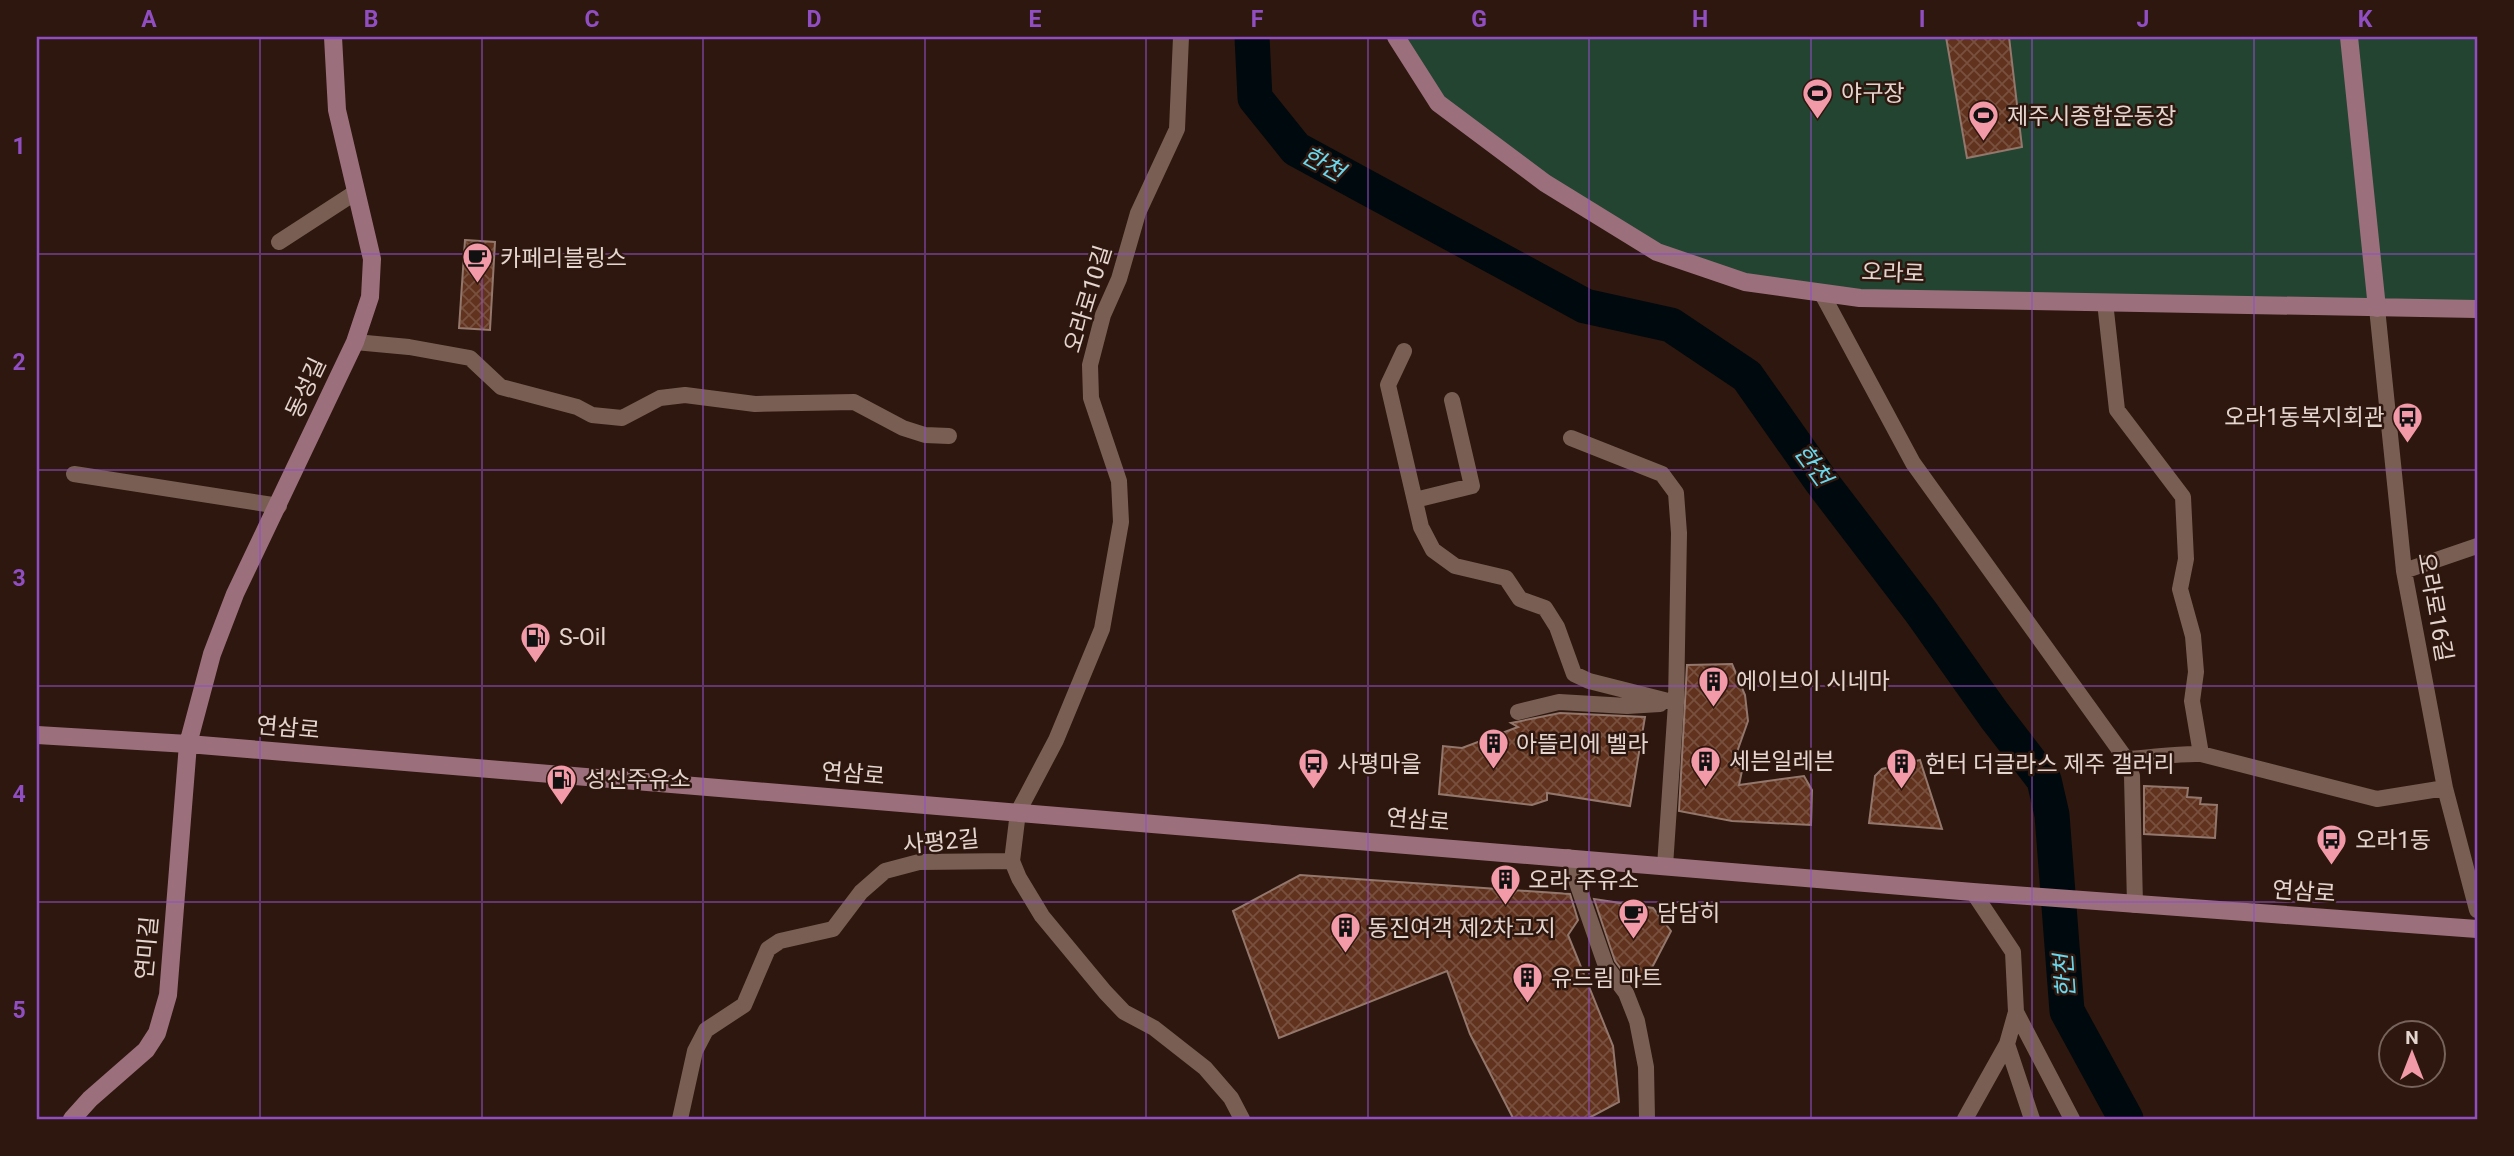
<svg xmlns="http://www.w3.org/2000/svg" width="2514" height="1156" font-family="Roboto,'Noto Sans KR',sans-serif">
	<defs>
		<pattern id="building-cross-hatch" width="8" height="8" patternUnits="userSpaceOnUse" patternTransform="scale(1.75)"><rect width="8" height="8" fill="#61331e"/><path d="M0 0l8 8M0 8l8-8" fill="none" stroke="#78503e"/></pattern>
	</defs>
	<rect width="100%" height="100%" fill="#2d170e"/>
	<!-- pitch -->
	<path fill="#234431" d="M1396,37H2477V305L1843,296L1745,282L1657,252L1438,103Z"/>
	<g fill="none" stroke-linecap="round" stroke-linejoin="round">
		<!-- river -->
		<path stroke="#00090d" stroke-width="35" d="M1252,37L1255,98L1296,149L1585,306L1671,325L1747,376L1821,481L1921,612L1994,715L2044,780L2052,815L2067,1011L2126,1119"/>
	</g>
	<!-- building -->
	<path fill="url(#building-cross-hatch)" stroke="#93776c" stroke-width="2" d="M1946,37H2009L2022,147L1967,158Z
		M465,240L495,242L490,330L459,328Z
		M1732,664L1745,695L1748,721L1732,766H1743L1739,785L1804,776L1812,790L1811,825L1732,821L1679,811L1687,665Z
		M1560,713L1645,717L1630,806L1547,793V800L1532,805L1439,794L1443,746L1462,748L1518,727L1511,723Z
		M1920,760L1942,829L1869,823L1875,776L1882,769Z
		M2144,786L2188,788L2187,797L2201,798L2200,804L2217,805L2215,838L2144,834Z
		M1300,875L1570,894L1578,920L1568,935L1613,1046L1619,1102L1587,1119L1513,1118L1470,1034L1447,971L1279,1038L1233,911Z
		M1594,899L1653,908L1671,931L1646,979L1629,980L1615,961Z"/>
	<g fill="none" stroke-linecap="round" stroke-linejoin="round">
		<!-- street -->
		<path stroke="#795e53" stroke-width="16" d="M1181,37L1177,129L1138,213L1119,279L1103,315L1090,365L1091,398L1119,481L1121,522L1102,629L1056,740L1018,812L1012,861L1019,878L1042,916L1105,992L1124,1012L1154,1028L1205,1068L1231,1098L1242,1119
			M279,242L356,192
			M1821,292L1913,463L2126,759L2132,776L2135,905
			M2105,302L2117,410L2183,497L2186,559L2180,589L2193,636L2196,672L2192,701L2201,754L2377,799L2445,788
			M2377,308L2404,571L2445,788L2477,910
			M355,342L409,347L470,358L501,387L577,407L592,415L622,418L660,398L685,395L755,404L854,402L903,428L925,435L949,436
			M1404,351L1388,385L1421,527L1433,550L1455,566L1506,578L1520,599L1545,608L1557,627L1574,674L1589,681L1676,703
			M1571,438L1662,474L1676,493L1679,533L1676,703L1665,866
			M74,474L279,506
			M1415,500L1472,486L1452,400
			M2404,571L2477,546
			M1518,712L1559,702L1627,706L1660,704
			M2126,759C2151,758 2176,753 2201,754
			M1568,857L1606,966L1626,993L1637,1021L1646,1067L1647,1119
			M2016,1012L2072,1119
			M2007,1044L2032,1119
			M680,1119L695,1051L706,1030L744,1005L768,949L780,941L833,929L861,892L885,871L919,862L1012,861
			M1965,1119L2007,1044L2016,1012L2013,952L1973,892"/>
		<!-- secondary -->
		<path stroke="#9c6f7d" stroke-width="18" d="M1396,37L1438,103L1545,183L1657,252L1745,282L1860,298L2477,309
			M2349,37L2377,308
			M37,735L188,744L1973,892L2477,929
			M72,1119L90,1099L146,1050L157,1033L168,995L188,744L212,654L235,594L355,342L370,297L372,259L337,110L333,37"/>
	</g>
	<!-- grid -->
	<path fill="none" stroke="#904ec2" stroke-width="2" stroke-opacity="0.55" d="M260,37V1119M482,37V1119M703,37V1119M925,37V1119M1146,37V1119M1368,37V1119M1589,37V1119M1811,37V1119M2032,37V1119M2254,37V1119M37,254H2477M37,470H2477M37,686H2477M37,902H2477"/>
	<!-- icons -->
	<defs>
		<symbol id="stadium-pin" viewBox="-11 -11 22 30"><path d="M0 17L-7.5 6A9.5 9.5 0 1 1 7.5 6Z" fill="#f39aa9" stroke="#2d170e"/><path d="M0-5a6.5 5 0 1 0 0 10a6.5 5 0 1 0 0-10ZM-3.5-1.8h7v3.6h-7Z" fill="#111"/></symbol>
		<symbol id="cafe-pin" viewBox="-11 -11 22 30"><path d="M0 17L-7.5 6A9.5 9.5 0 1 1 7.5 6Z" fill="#f39aa9" stroke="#2d170e"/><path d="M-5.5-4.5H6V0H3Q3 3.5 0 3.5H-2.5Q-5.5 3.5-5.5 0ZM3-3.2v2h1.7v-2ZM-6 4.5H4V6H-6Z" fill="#111"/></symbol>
		<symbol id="bus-pin" viewBox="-11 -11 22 30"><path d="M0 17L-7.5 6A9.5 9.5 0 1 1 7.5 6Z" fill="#f39aa9" stroke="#2d170e"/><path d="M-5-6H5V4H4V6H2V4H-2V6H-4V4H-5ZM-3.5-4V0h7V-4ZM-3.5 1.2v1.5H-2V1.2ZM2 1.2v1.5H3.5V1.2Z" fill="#111"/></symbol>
		<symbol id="fuel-pin" viewBox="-11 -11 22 30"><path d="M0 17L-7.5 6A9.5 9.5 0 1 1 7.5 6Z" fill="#f39aa9" stroke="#2d170e"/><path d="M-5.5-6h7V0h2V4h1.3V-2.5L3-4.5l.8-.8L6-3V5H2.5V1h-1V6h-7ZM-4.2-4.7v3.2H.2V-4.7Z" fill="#111"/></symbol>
		<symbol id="building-pin" viewBox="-11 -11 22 30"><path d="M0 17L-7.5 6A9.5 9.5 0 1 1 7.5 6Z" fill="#f39aa9" stroke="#2d170e"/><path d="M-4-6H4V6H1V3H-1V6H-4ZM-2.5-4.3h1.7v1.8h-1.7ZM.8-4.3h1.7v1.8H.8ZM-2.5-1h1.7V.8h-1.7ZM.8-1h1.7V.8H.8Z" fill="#111"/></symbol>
	</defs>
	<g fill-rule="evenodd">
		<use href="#stadium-pin" x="1800" y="76" width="35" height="47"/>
		<use href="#stadium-pin" x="1966" y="98" width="35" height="47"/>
		<use href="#cafe-pin" x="460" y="240" width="35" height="47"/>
		<use href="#bus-pin" x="2390" y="400" width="35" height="47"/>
		<use href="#fuel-pin" x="518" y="620" width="35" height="47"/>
		<use href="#building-pin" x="1696" y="664" width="35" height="47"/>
		<use href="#building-pin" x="1476" y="726" width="35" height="47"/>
		<use href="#building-pin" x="1688" y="744" width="35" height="47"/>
		<use href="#bus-pin" x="1296" y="746" width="35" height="47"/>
		<use href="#building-pin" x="1884" y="746" width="35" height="47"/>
		<use href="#fuel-pin" x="544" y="762" width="35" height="47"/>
		<use href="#bus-pin" x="2314" y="822" width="35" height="47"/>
		<use href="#building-pin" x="1488" y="862" width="35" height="47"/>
		<use href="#cafe-pin" x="1616" y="896" width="35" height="47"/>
		<use href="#building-pin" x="1328" y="910" width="35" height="47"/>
		<use href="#building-pin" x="1510" y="960" width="35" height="47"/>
	</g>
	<g text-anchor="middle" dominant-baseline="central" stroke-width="5" stroke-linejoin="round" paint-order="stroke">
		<!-- poi labels -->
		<g font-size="23" fill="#e5d5cf" stroke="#2d170e" text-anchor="start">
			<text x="1841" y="93">야구장</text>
			<text x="2007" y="116">제주시종합운동장</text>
			<text x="500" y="258">카페리블링스</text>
			<text x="2385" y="417" text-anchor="end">오라1동복지회관</text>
			<text x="559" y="637">S-Oil</text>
			<text x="1736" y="681">에이브이 시네마</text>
			<text x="1516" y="744">아뜰리에 벨라</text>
			<text x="1729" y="761">세븐일레븐</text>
			<text x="1337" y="764">사평마을</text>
			<text x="1925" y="764">헌터 더글라스 제주 갤러리</text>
			<text x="585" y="779">성신주유소</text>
			<text x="2355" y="840">오라1동</text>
			<text x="1528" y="880">오라 주유소</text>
			<text x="1657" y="913">담담히</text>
			<text x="1368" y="928">동진여객 제2차고지</text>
			<text x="1551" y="978">유드림 마트</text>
		</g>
		<!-- street labels -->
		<g font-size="23" fill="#e5d5cf" stroke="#2d170e">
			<text transform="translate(1893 273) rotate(2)">오라로</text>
			<text transform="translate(1088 299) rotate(-73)">오라로10길</text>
			<text transform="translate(306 388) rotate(-65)">동성길</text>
			<text transform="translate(2435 607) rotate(80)">오라로16길</text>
			<text transform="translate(288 728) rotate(5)">연삼로</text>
			<text transform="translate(853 774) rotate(5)">연삼로</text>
			<text transform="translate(1418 820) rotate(5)">연삼로</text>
			<text transform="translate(941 842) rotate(-5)">사평2길</text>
			<text transform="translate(2304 892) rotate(4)">연삼로</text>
			<text transform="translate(147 948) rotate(-85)">연미길</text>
		</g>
		<!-- water labels -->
		<g font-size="24" font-style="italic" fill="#6bd7ec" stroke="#2d170e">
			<text transform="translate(1323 164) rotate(29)">한천</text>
			<text transform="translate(1813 465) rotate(54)">한천</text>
			<text transform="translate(2065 976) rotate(-94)">한천</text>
		</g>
	</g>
	<!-- border -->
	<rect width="2514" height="1156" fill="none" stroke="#2d170e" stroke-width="77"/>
	<!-- north arrow -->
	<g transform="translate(2412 1054)"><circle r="33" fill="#2d170e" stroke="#77635b" stroke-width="2"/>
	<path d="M0-5L12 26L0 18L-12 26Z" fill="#f39aa9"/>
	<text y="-10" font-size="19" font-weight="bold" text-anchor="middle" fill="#e5d5cf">N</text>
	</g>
	<rect x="38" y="38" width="2438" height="1080" fill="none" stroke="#904ec2" stroke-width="2.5"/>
	<g font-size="23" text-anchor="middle" font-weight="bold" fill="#904ec2">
		<text x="149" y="27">A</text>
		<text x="371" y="27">B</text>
		<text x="592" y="27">C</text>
		<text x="814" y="27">D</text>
		<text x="1035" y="27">E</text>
		<text x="1257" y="27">F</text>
		<text x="1479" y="27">G</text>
		<text x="1700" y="27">H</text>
		<text x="1922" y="27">I</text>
		<text x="2143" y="27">J</text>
		<text x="2365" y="27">K</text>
		<text x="19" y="154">1</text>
		<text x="19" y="370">2</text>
		<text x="19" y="586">3</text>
		<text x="19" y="802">4</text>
		<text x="19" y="1018">5</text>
	</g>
</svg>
